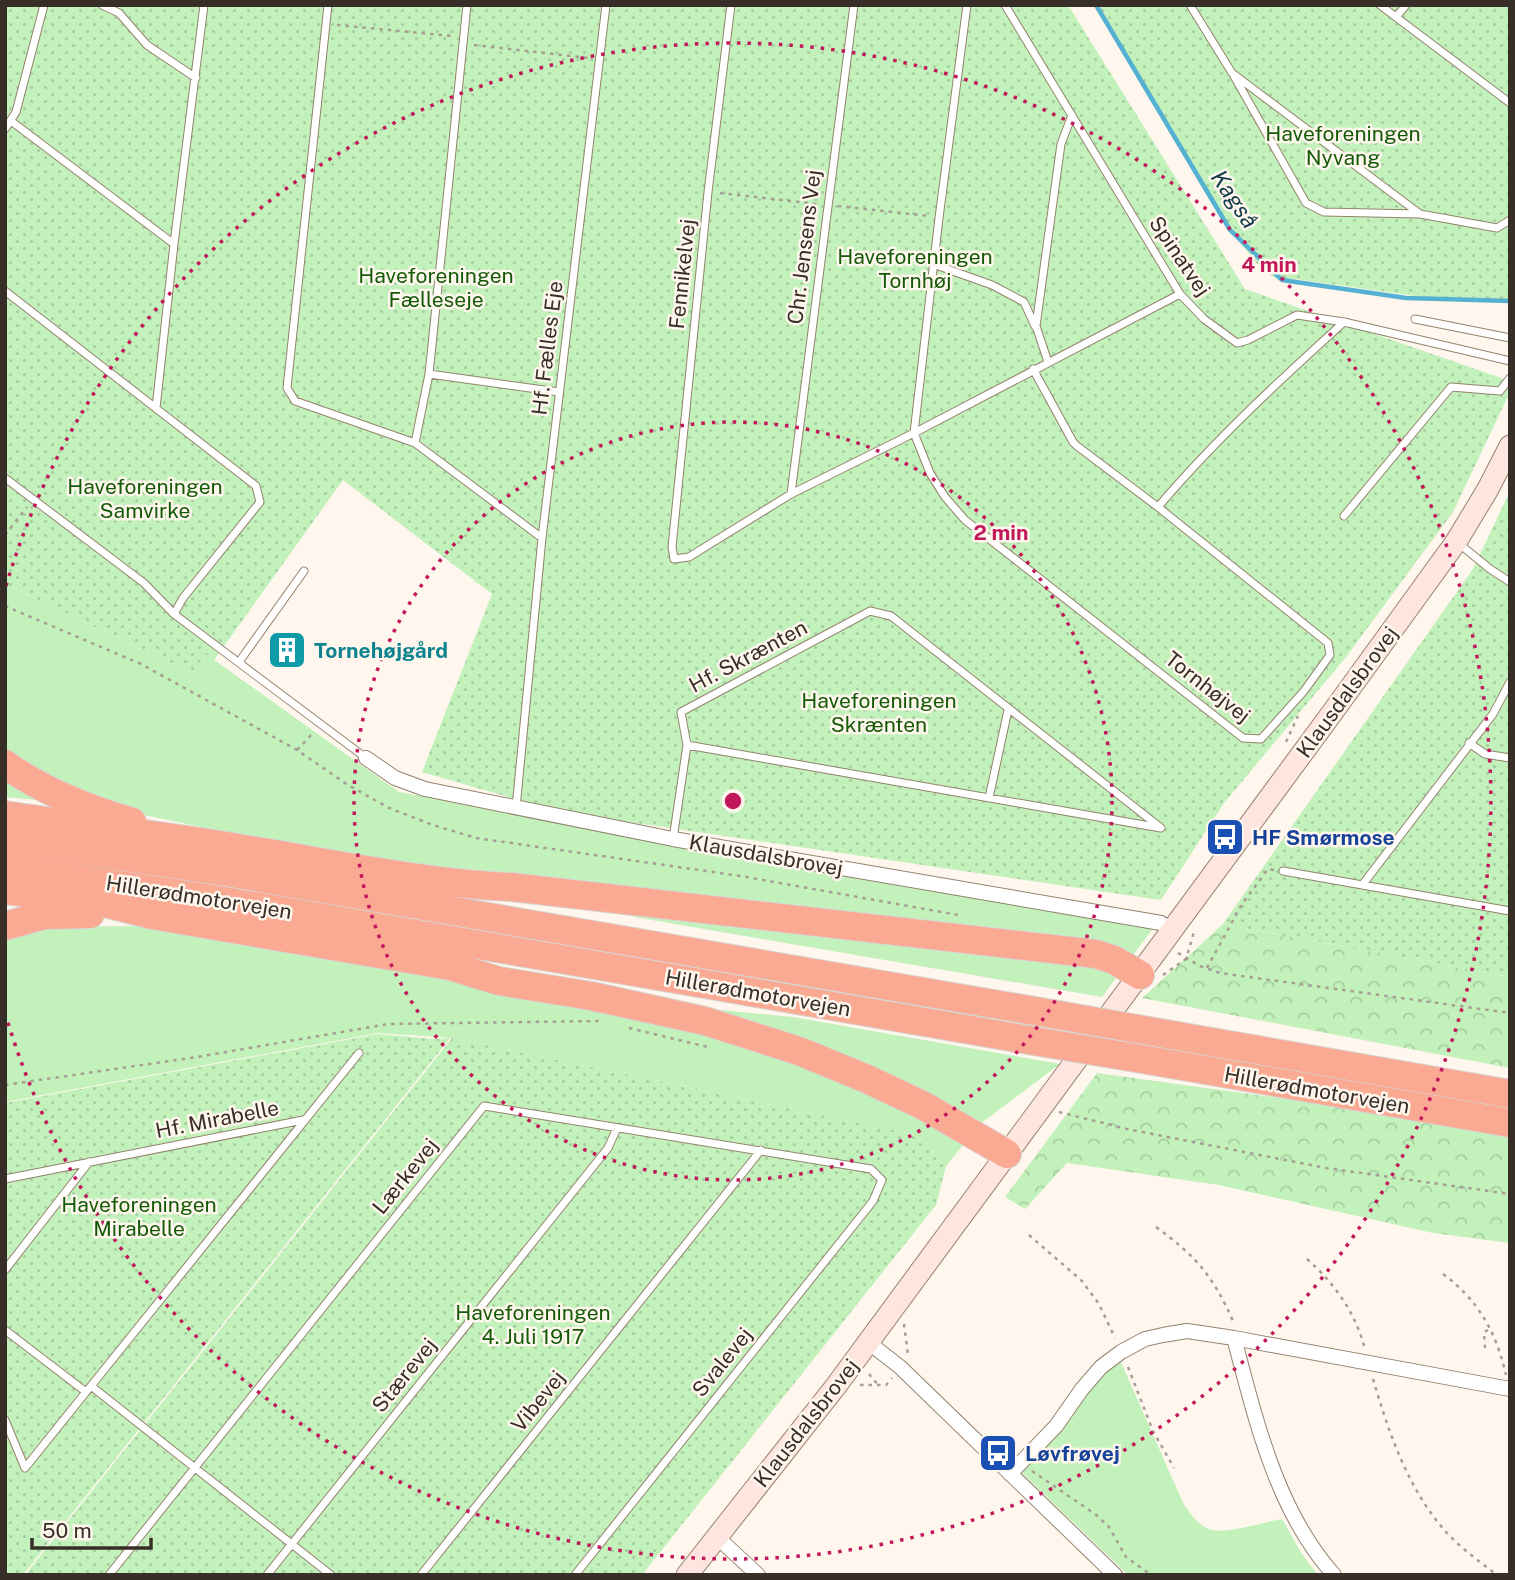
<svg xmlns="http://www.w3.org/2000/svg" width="1515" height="1580" font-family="'Public Sans',sans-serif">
	<defs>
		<pattern id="forest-crowns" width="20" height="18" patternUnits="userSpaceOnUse" patternTransform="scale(1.75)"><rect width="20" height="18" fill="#c2f1bb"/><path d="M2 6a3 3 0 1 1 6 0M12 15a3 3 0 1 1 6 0" fill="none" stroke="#a7cfa1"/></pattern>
		<pattern id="garden-dots" width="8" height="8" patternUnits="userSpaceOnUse" patternTransform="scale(1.75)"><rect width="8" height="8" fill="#c2f1bb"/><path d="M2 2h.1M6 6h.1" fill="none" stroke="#a7cfa1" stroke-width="1.8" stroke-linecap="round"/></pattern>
	</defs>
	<rect width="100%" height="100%" fill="#fff6ed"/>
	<!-- green -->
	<path fill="#c2f1bb" d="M5,584L192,673L206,654L399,792L1154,927L1102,997L634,917L609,890L481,877L245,836L139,814L87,797L5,754Z
		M5,773L46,801L5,797Z
		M134,926L498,988L793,1017L1060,1064L980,1124L946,1166L912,1134L452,1038L378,1033L5,1102V938L47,927Z
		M1120,1360L1184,1505C1191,1514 1198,1525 1209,1529C1225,1535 1264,1522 1282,1519L1302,1554L1318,1575H1128L1022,1473L1065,1424L1105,1370Z"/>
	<!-- forest -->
	<path fill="url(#forest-crowns)" d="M1223,924L1510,977V1068L1142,998Z
		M1097,1073L1396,1114L1510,1134V1243L1433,1233L1219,1185L1067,1163L1025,1209L1005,1197Z"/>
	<!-- garden -->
	<path fill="url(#garden-dots)" d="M5,5H1068L1245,289L1510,381V392L1453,512L1346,657L1224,803L1161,900L560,812L422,772L492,594L343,480L214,660L206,654L192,673L5,584Z
		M1095,5H1510V302L1422,297L1295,279L1281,281L1263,271L1234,235Z
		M1510,491V977L1223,924L1473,569Z
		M378,1034L435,1039L450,1038L23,1575H5V1103Z
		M452,1038L912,1134L946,1166L936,1205L642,1575H25Z"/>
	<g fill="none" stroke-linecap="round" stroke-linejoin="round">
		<!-- stream -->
		<path stroke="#55b1d2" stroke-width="4.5" d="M1096,5L1230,230L1282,280L1406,298L1510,301"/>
		<defs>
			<path id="lane" d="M102,5L119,13L147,45L196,78
				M328,5L287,388L295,401L415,443L542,538L606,5
				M731,5L708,192L672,547L674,559L689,557L791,494L914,433L1180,294
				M967,5L939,218L914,433L930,473L945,497L965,520L1243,738L1261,739L1304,691L1330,655L1328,643L1158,507L1077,446L1073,442L1033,369
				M1005,5L1180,294L1204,319L1237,343L1248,340L1297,315L1344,322L1510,361
				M1190,5L1232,73L1420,214L1497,228L1510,220
				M1380,5L1510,103
				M1396,17L1406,5
				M1234,76L1306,203L1324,212L1419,214
				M11,121L174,244
				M5,129L16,112L44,5
				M933,264L992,285L1024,302L1035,326
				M5,291L256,486L260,502L183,598L174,614
				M1415,319L1510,338
				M1048,362L1036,326L1061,144L1072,115
				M429,374L559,392
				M156,408L174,244L204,5
				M415,443L429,374L467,5
				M5,478L144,583L174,614L366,758
				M791,494L854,5
				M1158,507C1215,440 1279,381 1344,322
				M1344,516L1451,387L1500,391L1510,378
				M1457,542L1490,569L1510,582
				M870,611L891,616L1161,828L687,745L681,712Z
				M239,662L304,571
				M1469,743L1485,754L1510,758
				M989,798L1008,710
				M516,808L542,538
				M673,839L687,745
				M1283,871L1510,911
				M1363,884L1493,714L1510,682
				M5,1179L303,1120
				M5,1270L89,1162
				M5,1330L86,1392L91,1386L331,1575
				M91,1386L359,1053
				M5,1420L25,1468L86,1392
				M109,1575L484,1106L871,1169L882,1180L873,1201L575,1575
				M267,1575L608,1148L617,1128
				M421,1575L761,1150"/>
			<path id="street" d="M366,758L395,778L425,789L673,839L1161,923L1173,931
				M1234,1338C1256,1420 1276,1510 1334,1575
				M868,1342L900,1367L1115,1575
				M1010,1474L1056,1426L1082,1389L1101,1367L1121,1352L1145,1339L1163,1335L1187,1331L1234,1338L1510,1389
				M717,1537L758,1575"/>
			<path id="secondary" d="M687,1575L836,1386L1332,713L1456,542L1488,489L1510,446"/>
			<path id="highway" d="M5,764C42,791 88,809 132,822
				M5,815C84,827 164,835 243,849C332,863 421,883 511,887L1096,954L1114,960L1140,975
				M5,839L232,873L1058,1015
				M5,867L225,901L1040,1042
				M5,890L100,902L152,915L450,966L499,981L591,996L705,1021L799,1051L867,1079L922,1105L1007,1154
				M5,926L44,915L90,914
				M1149,1031L1510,1094
				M1136,1058L1510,1123"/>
		</defs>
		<!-- lane casing -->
		<use href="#lane" stroke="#95826e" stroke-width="9"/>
		<!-- street casing -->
		<use href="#street" stroke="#95826e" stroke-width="16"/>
		<!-- secondary casing -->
		<use href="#secondary" stroke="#95826e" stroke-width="23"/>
		<!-- highway casing -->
		<use href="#highway" stroke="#d7d5d4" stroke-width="30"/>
		<!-- path -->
		<path stroke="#a69e95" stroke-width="2.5" stroke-dasharray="3.5 5" stroke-linecap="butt" d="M337,25L452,36
			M474,45L589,58
			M720,193L817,204
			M838,206L929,216
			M5,535L27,507
			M5,606L141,664L297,750L348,785L389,808L433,825L476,838L741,876L958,915
			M1286,742L1298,716
			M297,750L314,732
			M1178,953L1200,966L1220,973L1510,1013
			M1207,968L1242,904L1268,869L1274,870
			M1163,975L1186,959L1194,932
			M629,1028L708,1047
			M5,1085L197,1057L388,1024L599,1021
			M1059,1112L1127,1129L1326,1168L1510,1194
			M1156,1227C1196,1256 1213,1276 1233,1321
			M1029,1235L1082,1281L1099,1304L1115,1338
			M1307,1259C1335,1284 1355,1312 1365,1349
			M1443,1274C1479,1301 1496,1332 1506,1375
			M904,1324L908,1355
			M1485,1348L1484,1332L1490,1329
			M1128,1367L1153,1431L1174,1468
			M869,1374L878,1385
			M1373,1379C1389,1433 1408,1490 1447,1533C1462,1549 1480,1562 1497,1575
			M860,1385H886L892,1378
			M1032,1471L1095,1514L1109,1527L1126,1557L1151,1575"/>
		<!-- lane -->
		<use href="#lane" stroke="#fff" stroke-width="7"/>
		<!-- street -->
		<use href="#street" stroke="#fff" stroke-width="14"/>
		<!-- secondary -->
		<use href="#secondary" stroke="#fee5df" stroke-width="21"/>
		<!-- highway -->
		<use href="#highway" stroke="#faa993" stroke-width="28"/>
		<defs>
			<path id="highway-bridge" d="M1058,1015L1149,1031
				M1040,1042L1136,1058"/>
		</defs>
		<!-- highway-bridge casing -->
		<use href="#highway-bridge" stroke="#d7d5d4" stroke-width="30" stroke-linecap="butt"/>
		<!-- highway-bridge -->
		<use href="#highway-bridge" stroke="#faa993" stroke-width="28"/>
	</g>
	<!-- distance rings -->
	<g fill="none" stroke="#c2185b" stroke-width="3.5" stroke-dasharray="3.5 7">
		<circle cx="733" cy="801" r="379"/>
		<path d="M6 586A758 758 0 1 1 6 1016"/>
	</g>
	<!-- icons -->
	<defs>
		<symbol id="building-square" viewBox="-11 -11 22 22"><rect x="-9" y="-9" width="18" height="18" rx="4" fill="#0f9aa8" stroke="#fff6ed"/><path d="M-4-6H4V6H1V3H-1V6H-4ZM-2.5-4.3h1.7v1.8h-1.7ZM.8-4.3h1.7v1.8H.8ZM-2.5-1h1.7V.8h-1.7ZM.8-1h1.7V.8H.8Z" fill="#fff"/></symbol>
		<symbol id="bus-square" viewBox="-11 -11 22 22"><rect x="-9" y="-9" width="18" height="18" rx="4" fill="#1a4fb4" stroke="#fff6ed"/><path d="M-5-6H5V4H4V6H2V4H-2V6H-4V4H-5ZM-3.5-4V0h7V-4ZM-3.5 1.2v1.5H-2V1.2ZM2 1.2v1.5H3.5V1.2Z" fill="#fff"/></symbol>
	</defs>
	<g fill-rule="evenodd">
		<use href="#building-square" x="265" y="628" width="44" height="44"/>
		<use href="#bus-square" x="1203" y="815" width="44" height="44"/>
		<use href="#bus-square" x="976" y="1431" width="44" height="44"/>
	</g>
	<g text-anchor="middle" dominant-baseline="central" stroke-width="5" stroke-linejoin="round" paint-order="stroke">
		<!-- park labels -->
		<g font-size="21" fill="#135a07" stroke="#fff6ed">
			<text x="1343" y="133">Haveforeningen<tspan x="1343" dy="24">Nyvang</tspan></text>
			<text x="915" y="256">Haveforeningen<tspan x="915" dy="24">Tornhøj</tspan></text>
			<text x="436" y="275">Haveforeningen<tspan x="436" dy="24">Fælleseje</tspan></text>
			<text x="145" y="486">Haveforeningen<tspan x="145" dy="24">Samvirke</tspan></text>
			<text x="879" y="700">Haveforeningen<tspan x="879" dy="24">Skrænten</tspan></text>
			<text x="139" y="1204">Haveforeningen<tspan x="139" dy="24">Mirabelle</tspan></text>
			<text x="533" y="1312">Haveforeningen<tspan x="533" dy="24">4. Juli 1917</tspan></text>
		</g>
		<!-- street labels -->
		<g font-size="21" fill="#372f27" stroke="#fff6ed">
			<text transform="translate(804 247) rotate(-83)">Chr. Jensens Vej</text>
			<text transform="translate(1180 256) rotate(56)">Spinatvej</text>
			<text transform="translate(682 274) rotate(-84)">Fennikelvej</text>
			<text transform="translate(547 348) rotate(-83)">Hf. Fælles Eje</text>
			<text transform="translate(748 656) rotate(-28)">Hf. Skrænten</text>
			<text transform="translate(1208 687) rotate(38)">Tornhøjvej</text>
			<text transform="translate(1347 692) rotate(-54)">Klausdalsbrovej</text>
			<text transform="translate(766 855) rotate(10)">Klausdalsbrovej</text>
			<text transform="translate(199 897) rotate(9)">Hillerødmotorvejen</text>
			<text transform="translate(758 993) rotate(10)">Hillerødmotorvejen</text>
			<text transform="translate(1317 1090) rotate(10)">Hillerødmotorvejen</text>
			<text transform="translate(217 1119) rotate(-11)">Hf. Mirabelle</text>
			<text transform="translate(405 1176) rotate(-51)">Lærkevej</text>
			<text transform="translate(722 1362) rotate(-51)">Svalevej</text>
			<text transform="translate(404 1375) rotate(-51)">Stærevej</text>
			<text transform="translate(538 1401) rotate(-51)">Vibevej</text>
			<text transform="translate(806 1423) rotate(-52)">Klausdalsbrovej</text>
		</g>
		<!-- culture labels -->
		<g font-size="21" font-weight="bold" fill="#0d838f" stroke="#fff6ed" text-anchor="start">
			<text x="314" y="650">Tornehøjgård</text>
		</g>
		<!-- transit labels -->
		<g font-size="21" font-weight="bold" fill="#164399" stroke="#fff6ed" text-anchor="start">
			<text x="1252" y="837">HF Smørmose</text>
			<text x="1025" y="1453">Løvfrøvej</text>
		</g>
		<!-- water labels -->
		<g font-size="23" font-style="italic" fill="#143d4c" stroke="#fff6ed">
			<text transform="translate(1235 199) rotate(56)">Kagså</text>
		</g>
	</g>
	<circle cx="733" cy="801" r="10" fill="#c2185b" stroke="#fff6ed" stroke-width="3.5"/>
	<g font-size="21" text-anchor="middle" font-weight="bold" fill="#c2185b" stroke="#fff6ed" stroke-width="5" stroke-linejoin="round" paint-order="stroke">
		<text x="1269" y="272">4 min</text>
		<text x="1001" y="540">2 min</text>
	</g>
	<!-- border -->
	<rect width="1515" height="1580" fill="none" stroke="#372f27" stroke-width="14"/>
	<!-- scale -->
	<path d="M32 1538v10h119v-10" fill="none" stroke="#372f27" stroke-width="3.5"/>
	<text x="42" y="1538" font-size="21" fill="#372f27" stroke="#fff6ed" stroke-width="5" paint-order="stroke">50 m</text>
</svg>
